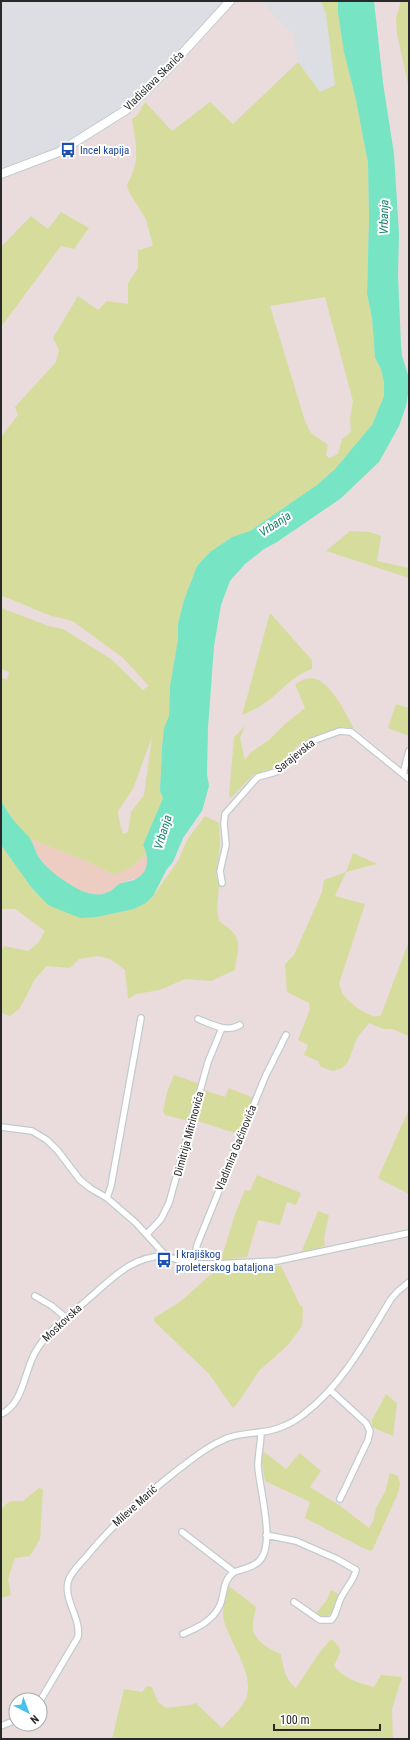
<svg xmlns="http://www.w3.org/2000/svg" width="410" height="1740" font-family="'Roboto Condensed',sans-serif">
	<rect width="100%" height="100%" fill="#eadcdc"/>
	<!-- industrial -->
	<path fill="#dcdee3" d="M1,1H230L133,105L59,152L1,174Z
		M261,1H321L326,14L335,85L320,92L298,62L293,34Z"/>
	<!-- green -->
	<path fill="#d6dc9c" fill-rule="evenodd" d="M321,1H338V13L350,76L356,100L368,163L369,217L367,294L372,318L375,358L381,369L384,383V396L372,425L335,469L317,485L250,531L232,537L210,552L197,566L184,600L178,624V639L170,686L169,716L164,728L162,747L160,791L163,798L143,845L146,854L132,867L114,875L86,861L30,839L21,831L1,801V678L7,680L9,672L1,669V608L49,626L63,629L111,659L143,690L149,686L123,658L74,622C65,618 57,618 49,615C33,609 18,601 1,596V437L18,415L15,407L56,362L59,350L53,338L78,296L98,310L107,301L128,304V283L138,268V250L153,246L146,219L129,192L127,185C141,159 136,147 132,119L138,115L145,102L172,131L210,102L233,124L298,62L320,92L335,85L326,14ZM325,297L353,401L350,418L351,432L342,439L338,454L329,458L326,455L328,445L311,433L305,421L270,306ZM152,737L144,795L131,812L128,832L123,834L119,820L118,811L133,789Z
		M401,1H409V89L397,34L396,18Z
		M61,212L89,228L74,249L61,246L1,327V247L31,216L48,229Z
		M350,531L370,532L381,536L377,561L409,568V578L326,551Z
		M270,613L312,660V669C290,676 278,696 259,707C253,710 247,713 242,715Z
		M313,678C330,681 346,713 354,729L344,727L311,739L299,745L278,765L271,769L253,775L231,798L229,795L234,737L245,726L240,738L245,760L251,752L269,740L284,725L305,708L295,684L305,679Z
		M396,704L409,708V736L388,728Z
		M205,816L219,823L220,846L216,875L219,886L217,909L219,921C244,938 239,942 235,970L211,981L185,979L160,990L136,994L128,999L125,970L110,959L98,956L79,959L70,968L47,966L35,979L20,1008L10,1016L1,1013V952L4,946L28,951L38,943L45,931L15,909H1V845L31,887L48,905L97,917L134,909L146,903L153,896L178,861L187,840Z
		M353,853L377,864L346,872L335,896L365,904L339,984C341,989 342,994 346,998C353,1005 372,1021 381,1015L409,941V1033L408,1036L393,1029H384L369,1023L357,1038L348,1062L342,1068L333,1071L321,1067L318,1061L304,1055L308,1045L298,1040L310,1009L309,1003L287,992L285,964L294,955L322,892L324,880L346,872Z
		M174,1075L200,1084L189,1121L165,1115L163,1111L167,1092Z
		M229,1088L254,1098L238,1134L195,1120L204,1090L225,1097Z
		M409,1109V1194L378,1178Z
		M257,1175L301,1193L296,1205L287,1202L280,1225L258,1220L247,1257L221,1260L235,1214L245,1190L250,1191Z
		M318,1211L329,1215L324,1239L325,1246L301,1253Z
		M281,1266L300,1305L303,1307L302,1326L288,1345L259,1371L237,1404L233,1408L209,1374L154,1321V1318L181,1301L210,1275L220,1269Z
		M386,1394L397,1403L393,1436L372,1427V1420Z
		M263,1451L286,1469L300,1453L321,1471L310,1487L339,1505L369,1528L373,1522L376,1508L385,1492L390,1473L398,1476L400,1484L398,1493L372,1551L365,1549L305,1518L310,1502L265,1481L262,1462Z
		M39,1488L43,1489L40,1539L30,1556L15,1558L8,1579L11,1595L1,1598V1509L10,1501H23Z
		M228,1585L256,1607C255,1614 251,1625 254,1633C259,1644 271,1650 281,1654C283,1666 285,1680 296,1688L319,1653L331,1639C345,1650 340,1652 334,1666C345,1679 358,1683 374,1687L381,1675L402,1677L392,1709L393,1739H112L124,1689L142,1692L147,1686L152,1687L158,1702L166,1708L190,1705L196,1703L222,1728C228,1721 242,1708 246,1699C255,1674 231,1645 224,1621C221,1610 226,1596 228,1585Z
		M331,1590L339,1594L331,1615L322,1617L316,1613L327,1600Z"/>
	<!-- sand -->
	<path fill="#edcdc1" d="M30,839L86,861L114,875L132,867L146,854C148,857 148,859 147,863C147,881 128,878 118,885C110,890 104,897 94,895C79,892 47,871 39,858C35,852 33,845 30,839Z"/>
	<!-- water -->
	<path fill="#77e4c4" d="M338,1H374L383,83L394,154L399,234L398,275L401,345L402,356L408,375L409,388L406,406L399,426L379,462L340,499L277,542L264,549L245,564L230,581L221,605L214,646L208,728L207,774L209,786L202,811L183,838L173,862L167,869L153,896L146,903L134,909L97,917L80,918L48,905L31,887L1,845V801C9,815 18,826 29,837C34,843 35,853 40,859C49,871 65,882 78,889C90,895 103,898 114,888C118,886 115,886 119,884C123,882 127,882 131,881C149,875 150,860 143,845L163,798L160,791L162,747L164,728L169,716L170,686L178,639V624L184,600L197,566L210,552L232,537L250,531L317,485L335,469L372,425L384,396V383L381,369L375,358L372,318L367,294L369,217L368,163L356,100L344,52L338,13Z"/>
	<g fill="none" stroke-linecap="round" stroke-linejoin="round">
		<defs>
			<path id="street" d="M403,774L409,751
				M222,883L220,871L226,845L224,824L225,814L254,781L258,777L276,772L312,741L340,731L351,732L409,779
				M198,1019C211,1024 226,1033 240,1025
				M1,1127L32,1131L47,1140L58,1151L80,1180L90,1188L107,1198L136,1223L166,1256L184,1262L213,1264L277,1261L409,1233
				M107,1198L111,1186L141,1018
				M147,1234L161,1219L169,1203L208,1062L222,1028
				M194,1263L197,1245L265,1077L286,1035
				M35,1296L52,1306L65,1317
				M330,1390L366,1423L370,1431L368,1440L340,1499
				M1,1414C24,1404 24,1370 36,1351C48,1330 68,1317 86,1301C110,1281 131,1255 166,1256
				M182,1532L234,1572C243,1569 255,1567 261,1559C275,1541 259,1487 258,1466C258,1455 261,1443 261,1432
				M266,1535L296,1541L337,1559L356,1570C354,1581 344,1590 340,1600C337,1607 336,1616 331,1620H320L294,1602
				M183,1634C197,1628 213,1621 220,1605C225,1593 222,1581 234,1572
				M40,1701L78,1637C81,1618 64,1601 68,1582C70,1573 80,1564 86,1557C112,1525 142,1498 175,1472C191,1460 206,1447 225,1439C237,1434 248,1434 260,1432C275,1431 292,1424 304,1414C343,1384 366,1340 391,1299L397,1292L409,1282
				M1,1726L16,1720"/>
			<path id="secondary" d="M1,174L59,152L126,110L167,70L230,1"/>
		</defs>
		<!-- street casing -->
		<use href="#street" stroke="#c0cbcf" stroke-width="8"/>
		<!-- secondary casing -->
		<use href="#secondary" stroke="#c0cbcf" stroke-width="10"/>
		<!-- street -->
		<use href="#street" stroke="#fff" stroke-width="5.5"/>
		<!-- secondary -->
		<use href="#secondary" stroke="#fff" stroke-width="8"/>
	</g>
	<!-- icons -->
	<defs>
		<symbol id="bus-bare" viewBox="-9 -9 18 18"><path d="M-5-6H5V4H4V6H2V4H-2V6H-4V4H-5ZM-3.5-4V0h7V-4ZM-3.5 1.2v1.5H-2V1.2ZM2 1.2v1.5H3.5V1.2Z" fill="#1a4fb4" stroke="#fff" stroke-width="2.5" paint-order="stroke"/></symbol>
	</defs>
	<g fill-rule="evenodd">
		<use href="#bus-bare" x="57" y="139" width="22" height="22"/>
		<use href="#bus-bare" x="153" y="1249" width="22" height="22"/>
	</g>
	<g text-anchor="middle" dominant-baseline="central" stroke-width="4" stroke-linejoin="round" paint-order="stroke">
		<!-- street labels -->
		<g font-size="11" fill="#292929" stroke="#fff">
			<text transform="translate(154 81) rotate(-45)">Vladislava Skarića</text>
			<text transform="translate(295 756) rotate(-38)">Sarajevska</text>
			<text transform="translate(189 1134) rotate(-75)">Dimitrija Mitrinovića</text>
			<text transform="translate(236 1148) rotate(-68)">Vladimira Gaćinovića</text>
			<text transform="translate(62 1323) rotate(-43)">Moskovska</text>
			<text transform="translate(135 1506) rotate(-42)">Mileve Marić</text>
		</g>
		<!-- transit labels -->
		<g font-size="11" fill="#164399" stroke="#fff" text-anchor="start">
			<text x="80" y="150">Incel kapija</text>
			<text x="176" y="1254">I krajiškog<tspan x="176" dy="13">proleterskog bataljona</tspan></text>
		</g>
		<!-- water labels -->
		<g font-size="12" font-style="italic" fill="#17826a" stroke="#fff">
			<text transform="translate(384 217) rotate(-89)">Vrbanja</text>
			<text transform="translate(275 524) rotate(-33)">Vrbanja</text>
			<text transform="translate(163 832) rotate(-73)">Vrbanja</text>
		</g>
	</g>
	<!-- border -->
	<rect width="410" height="1740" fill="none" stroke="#292929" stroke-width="4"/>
	<!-- north arrow -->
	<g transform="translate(28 1712) rotate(138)"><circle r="19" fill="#ffffff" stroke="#a9a9a9"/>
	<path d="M0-3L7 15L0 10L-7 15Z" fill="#48c2eb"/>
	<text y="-6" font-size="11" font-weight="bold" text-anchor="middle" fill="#292929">N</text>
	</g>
	<!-- scale -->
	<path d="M274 1724v6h106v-6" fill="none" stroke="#292929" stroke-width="2"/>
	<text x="280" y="1724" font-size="12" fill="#292929" stroke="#ffffff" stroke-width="3" paint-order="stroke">100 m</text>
</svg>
